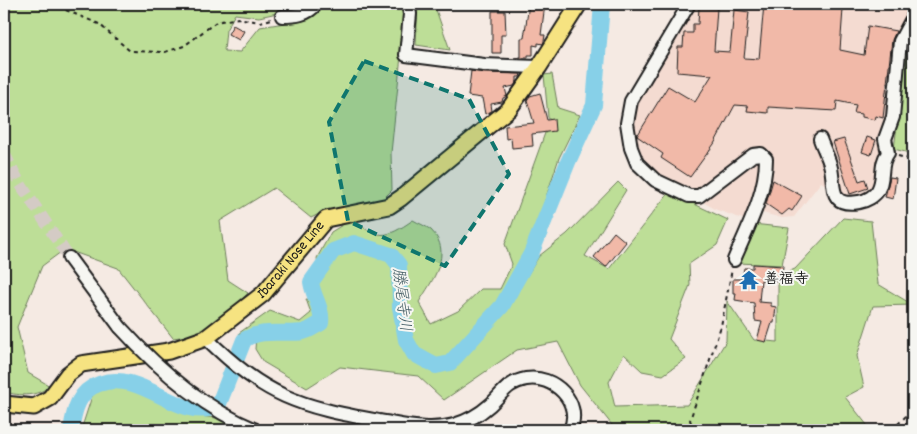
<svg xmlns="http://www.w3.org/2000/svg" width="917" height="434" font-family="Dekko,'Klee One',sans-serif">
	<rect width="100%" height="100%" fill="#f5eae3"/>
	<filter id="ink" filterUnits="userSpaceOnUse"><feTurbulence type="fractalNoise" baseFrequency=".02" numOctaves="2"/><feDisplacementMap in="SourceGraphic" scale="10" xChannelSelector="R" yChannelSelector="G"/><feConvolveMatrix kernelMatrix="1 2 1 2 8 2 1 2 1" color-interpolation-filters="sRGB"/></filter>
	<g filter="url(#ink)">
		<!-- built -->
		<path fill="#f4dbd1" d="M708,4H913L876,185L866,197L842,195L821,182L794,217L782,218L751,210L748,221L717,210L670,184L652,170L640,156L634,138L633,119L636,106L695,6Z"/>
		<!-- green -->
		<path fill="#bdde97" stroke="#6c7d5a" d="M4,4H294L300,8L259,17L235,14L226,30L224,51L240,52L260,27L297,21L315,14L322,4H403L405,16L391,153L392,190L377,205L327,210L311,218L274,188L220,221L228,280L248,293L209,333L173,338L118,268L65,249L42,266L17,327L28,373L50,386C36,397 21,396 4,392Z
			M418,4H434L450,50L416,45Z
			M913,35V154L894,149L907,47Z
			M552,74L558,108L580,115L559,158L528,251L500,304L450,359C441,363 433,363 424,358C409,349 403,325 402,307C402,294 407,279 402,265C396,250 380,249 367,245C345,238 332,249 318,265L317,258L331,232L352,219C378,240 386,239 413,220C418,223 426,226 431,230C454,253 432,281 419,302L431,324L458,311L481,289H500L512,264L505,244L545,133L553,126L548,117L544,75Z
			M618,182L626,190L585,256L609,269L669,192L728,220L717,245L689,264L690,285L669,339L686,359L663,375L642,371L624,354L609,382L615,407L687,405L726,341L727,301L754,340L778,342V276L795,269L843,218L871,221L878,284L913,305L873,306L857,356L864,387L845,397L871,430H616L580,385L558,342L517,350L444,400L418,376L340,367L307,388L263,362L255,349L256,337L304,336L323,327L326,313L315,282L335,254L355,248L388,258L395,267L397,308L401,341L410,357L434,370L452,367L505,312L539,256L567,234Z
			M753,224L789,228L782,265L738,263Z
			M306,299L312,300L319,313L317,321C313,323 307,327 302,328C279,333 266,322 242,337L239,333L270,311L300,322L311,313Z
			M126,385L190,415L217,418L242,430H81L94,390L108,386Z"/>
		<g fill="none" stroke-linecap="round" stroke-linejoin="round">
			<!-- river -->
			<path stroke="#87d0e8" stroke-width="16" d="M71,430C74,411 78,391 99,384C143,368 179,424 218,406L244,340C263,328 282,335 303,332C309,331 315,326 321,323C323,308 313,297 311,282L333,251L354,243L391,255L399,265L400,307L406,340L414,354L436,366L450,363L502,306L531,254L568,162L594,105L602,4"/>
		</g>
		<!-- building -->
		<path fill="#f1b9a8" stroke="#1c1c1c" d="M529,4H545L541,35H545L544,41L543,44L538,43V46L533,45V55H528V58H514L521,57V38H524Z
			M764,4H840L839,9H843L840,50L864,55L868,26L896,31L892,40L883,118L876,116L875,120L862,117V114L854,113L856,105L837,101L836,111L768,107V113L747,111L748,106L735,105L714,144L690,177L661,158L663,154L637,136L668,86L695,102L712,75L677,72L678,47H683L684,33H693V24H698L699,7L717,8L714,51L730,52L734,10L749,12L744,58L759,59Z
			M492,11H505L506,35H501V53H492Z
			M233,25L244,31L239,40L228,34Z
			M471,71L484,73L521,74L520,77H517V81L514,86L505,88L507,96L503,98L502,102L491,104L492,111L485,114L482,98L468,96Z
			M540,93L547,120L554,119L555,131L532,134L533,146L512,148L511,138L506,139L505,126L534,123L527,100L530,96Z
			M867,137L876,140L871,155L862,152Z
			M844,139L859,181L865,179L868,188L850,194L833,142Z
			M890,177L896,178L893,199L885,197Z
			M773,180L802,196L792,211L789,209L782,215L766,204Z
			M614,232L626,242L606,267L594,257Z
			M753,264L783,266L781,282L761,280L759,302L771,303V306L776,307L774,323H772L766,342L757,340L762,322L755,321L754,303L735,300L736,293H733V279H742L744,268H753Z"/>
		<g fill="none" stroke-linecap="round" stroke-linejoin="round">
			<!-- minor-tunnel -->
			<path stroke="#d4cbc5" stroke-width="12" stroke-dasharray="12 6" stroke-linecap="butt" d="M4,153L19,182L69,258"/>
			<defs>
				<path id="minor" d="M408,4L410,14L406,55L484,65L539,67
					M689,4L631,101L627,123L631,148L637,163L655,180L689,196H699L753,155L761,154L766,159C766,194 747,229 734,260
					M282,16C295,16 308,15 316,4
					M820,139C823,148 829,158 831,168C835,188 829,207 859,202C866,201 875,196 878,190C885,178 879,164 888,153L885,139L893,117L900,41L913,17
					M69,258L120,327
					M206,338C266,397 298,406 379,421C404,425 429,432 454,425C468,421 480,414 490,405C502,394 508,382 526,379C553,374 583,402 570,430"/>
				<g id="major">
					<path id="s1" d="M4,404L34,407L50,398L68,374L81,364L169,351L206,338L263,294L326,219L389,206L401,198L509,109L539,67L579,4"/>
				</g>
			</defs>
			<!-- minor casing -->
			<use href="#minor" stroke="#1c1c1c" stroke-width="16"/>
			<!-- major casing -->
			<use href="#major" stroke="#1c1c1c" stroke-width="19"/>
			<!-- path -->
			<path stroke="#1c1c1c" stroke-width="2" stroke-dasharray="4 4" stroke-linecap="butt" d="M51,4L99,24L130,51L165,52L184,46L216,22L238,18L260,22L272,19
				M898,156L913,160
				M694,430L690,420L721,326L732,269
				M892,430L913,409"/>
			<!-- minor -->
			<use href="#minor" stroke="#f6f6f2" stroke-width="12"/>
			<!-- major -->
			<use href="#major" stroke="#f6e381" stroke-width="15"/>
			<defs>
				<path id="minor-bridge" d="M120,327C159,370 203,408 256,430"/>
			</defs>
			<!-- minor-bridge casing -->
			<use href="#minor-bridge" stroke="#1c1c1c" stroke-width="16" stroke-linecap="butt"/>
			<!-- minor-bridge -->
			<use href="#minor-bridge" stroke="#f6f6f2" stroke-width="12"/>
		</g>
	</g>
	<!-- marked area -->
	<path fill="#0f766e" fill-opacity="0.2" stroke="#0f766e" stroke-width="4" stroke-dasharray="10 6" stroke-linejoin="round" d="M364,61L469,99L509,174L445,266L348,221L329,122Z"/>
	<!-- icons -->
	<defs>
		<symbol id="temple-bare" viewBox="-9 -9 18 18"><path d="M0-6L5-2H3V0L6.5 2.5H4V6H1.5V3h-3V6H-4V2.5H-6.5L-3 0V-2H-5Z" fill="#1f6fb2" stroke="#f6f6f2" stroke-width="2.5" paint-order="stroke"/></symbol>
	</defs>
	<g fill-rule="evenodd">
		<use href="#temple-bare" x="735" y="266" width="28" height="28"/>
	</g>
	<g text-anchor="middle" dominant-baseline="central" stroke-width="4" stroke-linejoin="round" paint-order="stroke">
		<!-- street labels -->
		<g font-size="15" fill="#1c1c1c" stroke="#f6f6f2">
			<text stroke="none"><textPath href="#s1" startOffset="339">Ibaraki Nose Line</textPath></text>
		</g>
		<!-- poi labels -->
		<g font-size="15" font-weight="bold" fill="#1c1c1c" stroke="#f6f6f2" text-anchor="start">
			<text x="764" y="280">善福寺</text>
		</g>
		<!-- water labels -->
		<g font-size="16" font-style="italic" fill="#415b63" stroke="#f6f6f2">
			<text transform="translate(401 300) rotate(83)">勝尾寺川</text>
		</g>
	</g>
	<!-- margin -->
	<rect width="917" height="434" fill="none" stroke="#f6f6f2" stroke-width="20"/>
	<rect x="10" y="10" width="897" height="414" fill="none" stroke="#1c1c1c" stroke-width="2" filter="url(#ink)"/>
</svg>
